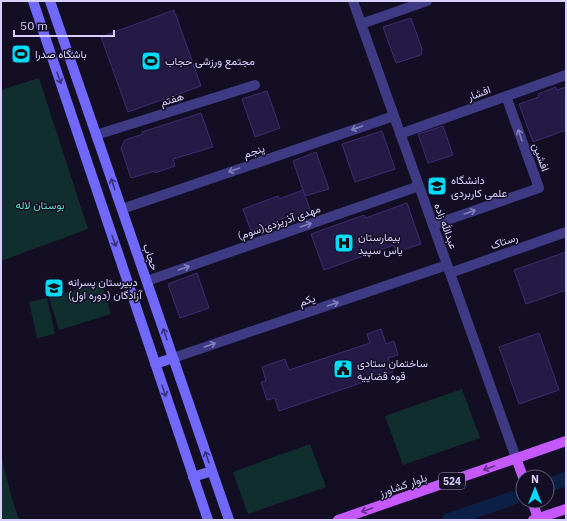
<svg xmlns="http://www.w3.org/2000/svg" width="567" height="521" font-family="'IBM Plex Sans',Vazirmatn,sans-serif">
	<rect width="100%" height="100%" fill="#130e24"/>
	<!-- green -->
	<path fill="#112e2e" d="M39,78L88,229L1,261V90Z
		M101,281L111,314L59,330L49,298Z
		M47,298L55,334L37,338L29,302Z
		M462,389L480,438L403,465L385,416Z
		M310,444L326,487L248,514L233,472Z
		M1,455L12,499L19,520H1Z"/>
	<g fill="none" stroke-linecap="round" stroke-linejoin="round">
		<!-- canal -->
		<path stroke="#0c2045" stroke-width="14" d="M549,485L566,479
			M449,520L513,498"/>
	</g>
	<!-- building -->
	<path fill="#241a45" stroke="#3c2d71" d="M174,10L201,86L128,112L101,37Z
		M411,18L422,49L421,55L396,63L383,27Z
		M556,87L557,90L566,87V130L533,142L519,104L539,97L538,94Z
		M267,91L280,128L255,137L242,99Z
		M201,113L213,147L173,159L175,166L155,173V171L131,178L121,148L125,140L143,134L142,132Z
		M443,126L453,155L428,163L418,134Z
		M382,131L395,169L355,182L342,144Z
		M316,152L329,189L305,196L293,161Z
		M303,190L311,212L287,221L286,217L251,231L243,209L278,196L279,199Z
		M407,203L421,244L396,252L394,245L324,270L311,234L364,215L366,218Z
		M566,252V290L526,304L514,270Z
		M197,273L209,308L180,318L168,284Z
		M381,329L386,344L394,341L398,355L388,358L393,372L279,411L275,398L267,400L261,382L266,381L262,367L285,359L289,370L370,343L367,334Z
		M539,333L559,390L519,404L499,347Z"/>
	<g fill="none" stroke-linecap="round" stroke-linejoin="round">
		<!-- street -->
		<path stroke="#3e3a83" stroke-width="10" d="M353,1L516,458
			M361,24L427,1
			M400,134L566,75
			M96,135L255,85
			M122,209L394,116
			M433,225L539,188L506,96
			M450,273L566,232
			M147,281L419,186
			M173,358L447,265"/>
		<!-- secondary -->
		<path stroke="#7169fe" stroke-width="10" d="M33,1L208,520
			M50,1L229,520
			M155,364L173,358
			M193,477L212,471"/>
		<!-- primary -->
		<path stroke="#c559fe" stroke-width="10" d="M516,458L523,477
			M532,501L538,518
			M338,520L566,441
			M533,520L566,509"/>
	</g>
	<!-- one-way arrows -->
	<defs><path id="oneway-shaft" d="M-6 0H5M1.5-3L5.5 0L1.5 3" fill="none" stroke-width="1.6" stroke-linecap="round" stroke-linejoin="round"/></defs>
	<g stroke="#39327b">
		<use href="#oneway-shaft" transform="translate(59 78) rotate(71)"/>
		<use href="#oneway-shaft" transform="translate(113 184) rotate(-109)"/>
		<use href="#oneway-shaft" transform="translate(114 241) rotate(71)"/>
		<use href="#oneway-shaft" transform="translate(165 334) rotate(-109)"/>
		<use href="#oneway-shaft" transform="translate(164 391) rotate(71)"/>
		<use href="#oneway-shaft" transform="translate(207 457) rotate(-109)"/>
	</g>
	<g stroke="#837ebb">
		<use href="#oneway-shaft" transform="translate(357 128) rotate(161)"/>
		<use href="#oneway-shaft" transform="translate(520 135) rotate(-110)"/>
		<use href="#oneway-shaft" transform="translate(234 170) rotate(161)"/>
		<use href="#oneway-shaft" transform="translate(470 212) rotate(-19)"/>
		<use href="#oneway-shaft" transform="translate(306 225) rotate(-19)"/>
		<use href="#oneway-shaft" transform="translate(184 268) rotate(-19)"/>
		<use href="#oneway-shaft" transform="translate(333 304) rotate(-19)"/>
		<use href="#oneway-shaft" transform="translate(210 345) rotate(-19)"/>
	</g>
	<g stroke="#633086">
		<use href="#oneway-shaft" transform="translate(489 468) rotate(161)"/>
		<use href="#oneway-shaft" transform="translate(367 510) rotate(161)"/>
	</g>
	<!-- icons -->
	<defs>
		<symbol id="stadium-square" viewBox="-11 -11 22 22"><rect x="-9" y="-9" width="18" height="18" rx="4" fill="#01dbfb" stroke="#130e24"/><path d="M0-5a6.5 5 0 1 0 0 10a6.5 5 0 1 0 0-10ZM-3.5-1.8h7v3.6h-7Z" fill="#111"/></symbol>
		<symbol id="university-square" viewBox="-11 -11 22 22"><rect x="-9" y="-9" width="18" height="18" rx="4" fill="#01dbfb" stroke="#130e24"/><path d="M0-5L7-2L0 1L-7-2ZM-4 1L0 2.5L4 1V4Q0 6-4 4Z" fill="#111"/></symbol>
		<symbol id="hospital-square" viewBox="-11 -11 22 22"><rect x="-9" y="-9" width="18" height="18" rx="4" fill="#01dbfb" stroke="#130e24"/><path d="M-5-5h3v3.5h4V-5h3V5h-3V1.5h-4V5h-3Z" fill="#111"/></symbol>
		<symbol id="school-square" viewBox="-11 -11 22 22"><rect x="-9" y="-9" width="18" height="18" rx="4" fill="#01dbfb" stroke="#130e24"/><path d="M0-5L7-2L0 1L-7-2ZM-4 1L0 2.5L4 1V4Q0 6-4 4Z" fill="#111"/></symbol>
		<symbol id="civic-square" viewBox="-11 -11 22 22"><rect x="-9" y="-9" width="18" height="18" rx="4" fill="#01dbfb" stroke="#130e24"/><path d="M-.6-6.5H3V-4.5H.6V-3L4-1V1h2V6H-6V1h2V-1L-.6-3ZM-1.2 2.5V6h2.4V2.5Z" fill="#111"/></symbol>
	</defs>
	<g fill-rule="evenodd">
		<use href="#stadium-square" x="10" y="43" width="22" height="22"/>
		<use href="#stadium-square" x="140" y="50" width="22" height="22"/>
		<use href="#university-square" x="426" y="175" width="22" height="22"/>
		<use href="#hospital-square" x="333" y="232" width="22" height="22"/>
		<use href="#school-square" x="43" y="277" width="22" height="22"/>
		<use href="#civic-square" x="332" y="358" width="22" height="22"/>
	</g>
	<g text-anchor="middle" dominant-baseline="central" stroke-width="3" stroke-linejoin="round" paint-order="stroke">
		<!-- shield labels -->
		<rect fill="#130e24" stroke="#9d96bd" stroke-width="1" x="439" y="473" width="26" height="16" rx="3"/>
		<g font-size="10" font-weight="bold" fill="#d8d1ff">
			<text x="452" y="481">524</text>
		</g>
		<!-- poi labels -->
		<g font-size="11" fill="#d8d1ff" stroke="#130e24" text-anchor="start">
			<text x="35" y="54">باشگاه صدرا</text>
			<text x="165" y="61">مجتمع ورزشی حجاب</text>
			<text x="451" y="180">دانشگاه<tspan x="451" dy="13">علمی کاربردی</tspan></text>
			<text x="358" y="237">بیمارستان<tspan x="358" dy="13">یاس سپید</tspan></text>
			<text x="68" y="282">دبيرستان پسرانه<tspan x="68" dy="13">آزادگان (دوره اول)</tspan></text>
			<text x="357" y="363">ساختمان ستادی<tspan x="357" dy="13">قوه قضاییه</tspan></text>
		</g>
		<!-- street labels -->
		<g font-size="11" fill="#d8d1ff" stroke="#130e24">
			<text transform="translate(479 93) rotate(-20)">افشار</text>
			<text transform="translate(172 99) rotate(-17)">هفتم</text>
			<text transform="translate(254 151) rotate(-19)">پنجم</text>
			<text transform="translate(541 157) rotate(70)">افشین</text>
			<text transform="translate(279 222) rotate(-19)">مهدی آذریزدی(سوم)</text>
			<text transform="translate(446 226) rotate(70)">عبدالله زاده</text>
			<text transform="translate(504 241) rotate(-19)">رستاک</text>
			<text transform="translate(151 257) rotate(71)">حجاب</text>
			<text transform="translate(307 300) rotate(-19)">یکم</text>
			<text transform="translate(403 485) rotate(-19)">بلوار کشاورز</text>
		</g>
		<!-- park labels -->
		<g font-size="11" fill="#5ddfc2" stroke="#130e24">
			<text x="40" y="205">بوستان لاله</text>
		</g>
	</g>
	<!-- border -->
	<rect width="567" height="521" fill="none" stroke="#d8d1ff" stroke-width="4"/>
	<!-- north arrow -->
	<g transform="translate(535 489)"><circle r="19" fill="#130e24" stroke="#625c7c"/>
	<path d="M0-3L7 15L0 10L-7 15Z" fill="#01dbfb"/>
	<text y="-6" font-size="11" font-weight="bold" text-anchor="middle" fill="#d8d1ff">N</text>
	</g>
	<!-- scale -->
	<path d="M14 30v6h100v-6" fill="none" stroke="#d8d1ff" stroke-width="2"/>
	<text x="20" y="30" font-size="12" fill="#d8d1ff" stroke="#130e24" stroke-width="3" paint-order="stroke">50 m</text>
</svg>
